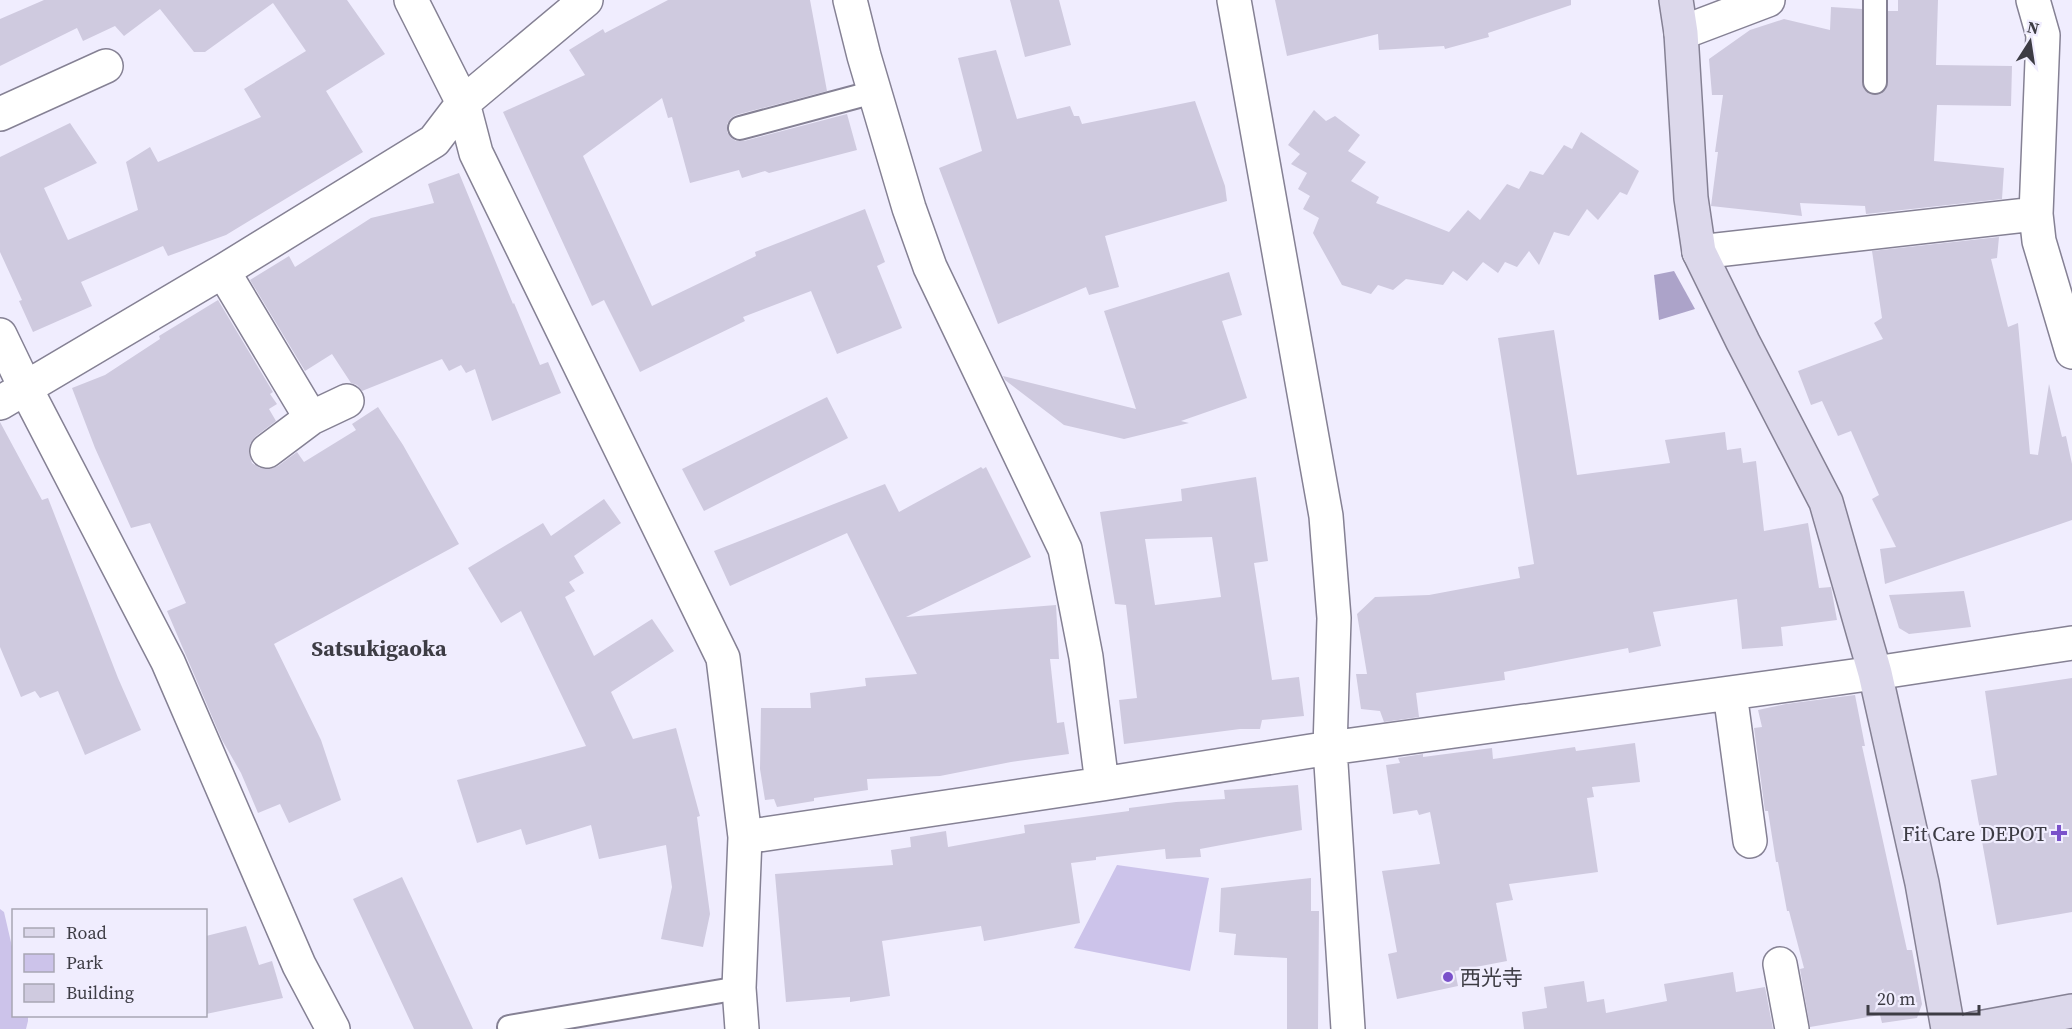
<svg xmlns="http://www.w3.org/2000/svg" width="2072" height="1029" font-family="'Source Serif 4','Noto Sans JP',serif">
	<rect width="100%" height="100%" fill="#f0edfe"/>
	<!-- green -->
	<path fill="#ccc3ea" d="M1117,865L1209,878L1190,971L1074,948Z
		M0,909L4,912L13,951L14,1016H28V1021L26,1029H0Z"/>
	<!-- water -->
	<path fill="#aca3c9" d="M1674,271L1695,309L1659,320L1654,275Z"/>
	<!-- building -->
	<path fill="#cfcadf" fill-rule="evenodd" d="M44,0H347L385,54L326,91L363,152L226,235L168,256L163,246L81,282L92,306L33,332L19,301L22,300L0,252V157L70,123L97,163L44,188L68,240L138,210L126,162L150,147L158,162L261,117L244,89L306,51L273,3L205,52H194L160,9L124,36L115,26L83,41L77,28L0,66V19Z
		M668,0H810L827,91L736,115L731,118L727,124V132L731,138L736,141H744L847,114L857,150L769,173L765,171L742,178L739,170L690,183L672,117L668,118L662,98L583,156L652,306L756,256L755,252L865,209L885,262L877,266L902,328L837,354L811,291L743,317L745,321L640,372L604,300L592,306L503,112L585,75L569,50L603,29L605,33Z
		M1010,0H1059L1071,45L1025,57Z
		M1275,0H1571V5L1488,33L1489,37L1445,49L1444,46L1379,50L1378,34L1287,56Z
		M1898,0H1938L1936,65L2012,66L2011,106L1937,105L1934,161L2004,168L2002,199L1866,214L1865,206L1800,203L1802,216L1711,206L1718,152H1715L1723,95H1712L1709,59L1750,30L1784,19L1830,30L1831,7L1862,9V83L1864,89L1869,94L1874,95L1881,94L1886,89L1888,82V11H1898Z
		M996,50L1017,119L1070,106L1074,116H1079L1082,124L1195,101L1225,186L1227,201L1105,236L1119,287L1089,295L1086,287L998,324L939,168L982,151L958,58Z
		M1314,110L1326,121L1335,116L1360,135L1348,151L1366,162L1351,181L1379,197L1376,203L1449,232L1468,210L1480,220L1507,184L1519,189L1530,171L1543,175L1564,145L1572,149L1581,132L1639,171L1627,195L1620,192L1598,220L1587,209L1569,236L1554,232L1539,265L1529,251L1517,267L1505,262L1498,273L1483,262L1467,281L1453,271L1443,285L1406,279L1393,290L1378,285L1371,294L1342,285L1313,233L1319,218L1303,209L1310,196L1298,189L1307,173L1291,164L1300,154L1288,145Z
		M459,173L513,304L514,303L540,365L548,362L561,393L492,421L475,369L466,373L461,365L449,371L442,359L362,391L357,385L351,383L332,354L305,371L250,280L289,256L295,267L371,218L434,203L428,184Z
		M1999,237L1997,258L1991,259L2008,327L2018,323L2030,454L2038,455L2049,384L2062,437L2066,436L2072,464V520L1885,584L1880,549L1896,547L1872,499L1879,495L1851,431L1838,436L1822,401L1811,405L1798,371L1883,339L1874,323L1882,318L1872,251Z
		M1229,272L1242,315L1222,321L1247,398L1181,421L1189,423L1124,439L1064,425L1005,380L1003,376L1136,409L1104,311Z
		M218,300L273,392L270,394L277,404L269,409L276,421L256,436L250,444L249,454L252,463L260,468L270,469L278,466L297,452L304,462L356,430L352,424L378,407L403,445L459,544L274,644L321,740L341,800L289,823L280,804L258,813L241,773L222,740L167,611L186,603L150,523L131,528L95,448L72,388L105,375L160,339L159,336Z
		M1554,330L1577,475L1670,463L1665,440L1725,432L1727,450L1741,448L1743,463L1756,461L1764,531L1808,523L1819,588L1831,587L1837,620L1781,627L1783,646L1742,649L1737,599L1653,612L1661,646L1629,653L1628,648L1504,672L1505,680L1416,693L1419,717L1384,722L1380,711L1361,709L1356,674H1367L1357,614L1375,597L1429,595L1520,578L1518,567L1534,564L1498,338Z
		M827,397L848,438L704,511L682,469Z
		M0,422L42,500L48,498L118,678L141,730L85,755L58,691L40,698L35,691L21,697L0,647Z
		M981,467L983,469L986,467L1031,557L906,617L1056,605L1059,659H1050L1057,723L1064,722L1069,754L1011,762L940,776L867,779L868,790L814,798V801L777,807L774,799L765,800L760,769L761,708H811L810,693L866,686L865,678L917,674L847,533L730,586L714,551L885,484L899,512Z
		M1256,477L1268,561L1254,563L1272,680L1299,677L1304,716L1262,720L1260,729H1240L1124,744L1119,700L1137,698L1126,605L1115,604L1100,512L1182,501L1181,489ZM1212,537L1221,597L1155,605L1145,539Z
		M604,499L621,523L574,556L584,573L569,582L575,591L565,597L594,656L652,619L674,651L611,692L633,739L676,728L700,816L697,817L710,914L703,947L661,939L672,887L666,845L599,859L591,825L526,845L521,829L477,843L457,780L586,746L521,611L501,623L468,568L543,523L551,536Z
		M1964,591L1971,627L1909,634L1899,628L1889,595Z
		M2072,678V912L1997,925L1971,780L1997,775L1985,691Z
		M1855,695L1865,746H1862L1907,950H1912L1922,1004L1917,1018L1882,1023L1880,1015L1810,1027L1800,969L1804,968L1789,911H1787L1778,862H1776L1768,811H1765L1754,728L1762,727L1758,710L1786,704Z
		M1635,743L1640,782L1592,787L1594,797L1587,798L1598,872L1509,884L1513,900L1496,903L1507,961L1455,971L1458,986L1397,999L1388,954L1397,952L1382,871L1440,864L1430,812L1419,815L1417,810L1393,814L1386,765L1400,763L1398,758L1423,754V757L1492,748L1493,759L1575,747L1576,751Z
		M1298,785L1302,830L1200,849L1201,857L1166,859L1165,849L1096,857V860L1071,863L1080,923L984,941L981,926L882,941L890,996L850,1002V997L786,1002L775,874L893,865L891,850L911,847L910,837L946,831L948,847L1025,833L1024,825L1129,811V808L1176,802L1225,799L1224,790Z
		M402,877L473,1029H414L353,899Z
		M1311,878V911H1319L1318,1029H1287V958L1234,955L1236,934L1219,932L1221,888Z
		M246,926L259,965L272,961L283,998L206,1014V936Z
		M1733,972L1736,992L1765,987L1773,1029H1524L1522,1012L1547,1008L1544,987L1584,981L1587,1002L1604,999L1606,1013L1667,1001L1664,984Z"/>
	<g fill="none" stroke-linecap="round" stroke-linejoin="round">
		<defs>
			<path id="lane" d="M1875,82V0
				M740,128L874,92
				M509,1027L739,988"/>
			<path id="street" d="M411,0L463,103L476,153L723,658L745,837L739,988L742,1029
				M850,0L864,56L909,208L930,267L1065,549L1086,657L1102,784
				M1234,0L1326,516L1334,618L1330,748L1348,1029
				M2033,0L2043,35L2036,214L2039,241L2072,352
				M1681,33L1768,0
				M0,114L106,66
				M1699,252L2036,214
				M223,271L311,418
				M0,335L26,389L168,662L299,965L333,1029
				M0,403L223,271L434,141L463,103L586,0
				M267,451L311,418L347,401
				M1730,693L1750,841
				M745,837L1102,784L1330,748L1875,673L2072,643
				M1780,964L1792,1029"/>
			<path id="secondary" d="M1676,0L1681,33L1691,198L1699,252L1743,342L1826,502L1875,673L1922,883L1948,1029
				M1973,1029L2072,1011"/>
		</defs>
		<!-- lane casing -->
		<use href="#lane" stroke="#858194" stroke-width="26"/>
		<!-- street casing -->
		<use href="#street" stroke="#858194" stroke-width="36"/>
		<!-- secondary casing -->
		<use href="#secondary" stroke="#858194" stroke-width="36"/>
		<!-- lane -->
		<use href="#lane" stroke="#fff" stroke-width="22"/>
		<!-- street -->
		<use href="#street" stroke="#fff" stroke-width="33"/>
		<!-- secondary -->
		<use href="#secondary" stroke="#dcd8eb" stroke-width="33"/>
	</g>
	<!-- markers -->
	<g fill="#7a51ca" stroke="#f0edfe" stroke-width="2">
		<path d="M2056 824h6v6h6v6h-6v6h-6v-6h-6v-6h6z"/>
		<circle cx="1448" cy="977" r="6"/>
	</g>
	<g text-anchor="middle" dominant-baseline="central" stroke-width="4.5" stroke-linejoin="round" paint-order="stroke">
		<!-- poi labels -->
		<g font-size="21" fill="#3d3c44" stroke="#f0edfe" text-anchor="end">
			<text x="2047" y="833">Fit Care DEPOT</text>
			<text x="1460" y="977" text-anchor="start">西光寺</text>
		</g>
		<!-- neighbourhood labels -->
		<g font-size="22" font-weight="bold" fill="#3d3c44" stroke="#f0edfe">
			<text x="379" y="648">Satsukigaoka</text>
		</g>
	</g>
	<!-- legend -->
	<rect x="12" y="909" width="195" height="108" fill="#f0edfe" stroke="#a8a6b4" stroke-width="1.5"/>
	<rect x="24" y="928" width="30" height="9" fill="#dcd8eb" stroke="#a8a6b4" stroke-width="1.5"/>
	<text x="66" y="939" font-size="18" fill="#3d3c44">Road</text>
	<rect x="24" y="954" width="30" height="18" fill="#ccc3ea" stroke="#a8a6b4" stroke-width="1.5"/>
	<text x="66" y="969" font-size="18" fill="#3d3c44">Park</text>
	<rect x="24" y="984" width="30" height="18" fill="#cfcadf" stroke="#a8a6b4" stroke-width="1.5"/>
	<text x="66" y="999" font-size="18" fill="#3d3c44">Building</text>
	<!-- north arrow -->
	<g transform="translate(2030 42) rotate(12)" stroke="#f0edfe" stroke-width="4.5" paint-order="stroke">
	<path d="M0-4.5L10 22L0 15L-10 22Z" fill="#3d3c44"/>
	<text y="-9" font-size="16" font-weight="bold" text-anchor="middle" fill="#3d3c44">N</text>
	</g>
	<!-- scale -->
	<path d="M1868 1005v9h111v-9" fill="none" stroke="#3d3c44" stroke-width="3"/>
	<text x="1877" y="1005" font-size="18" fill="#3d3c44" stroke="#f0edfe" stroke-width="4.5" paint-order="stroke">20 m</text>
</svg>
